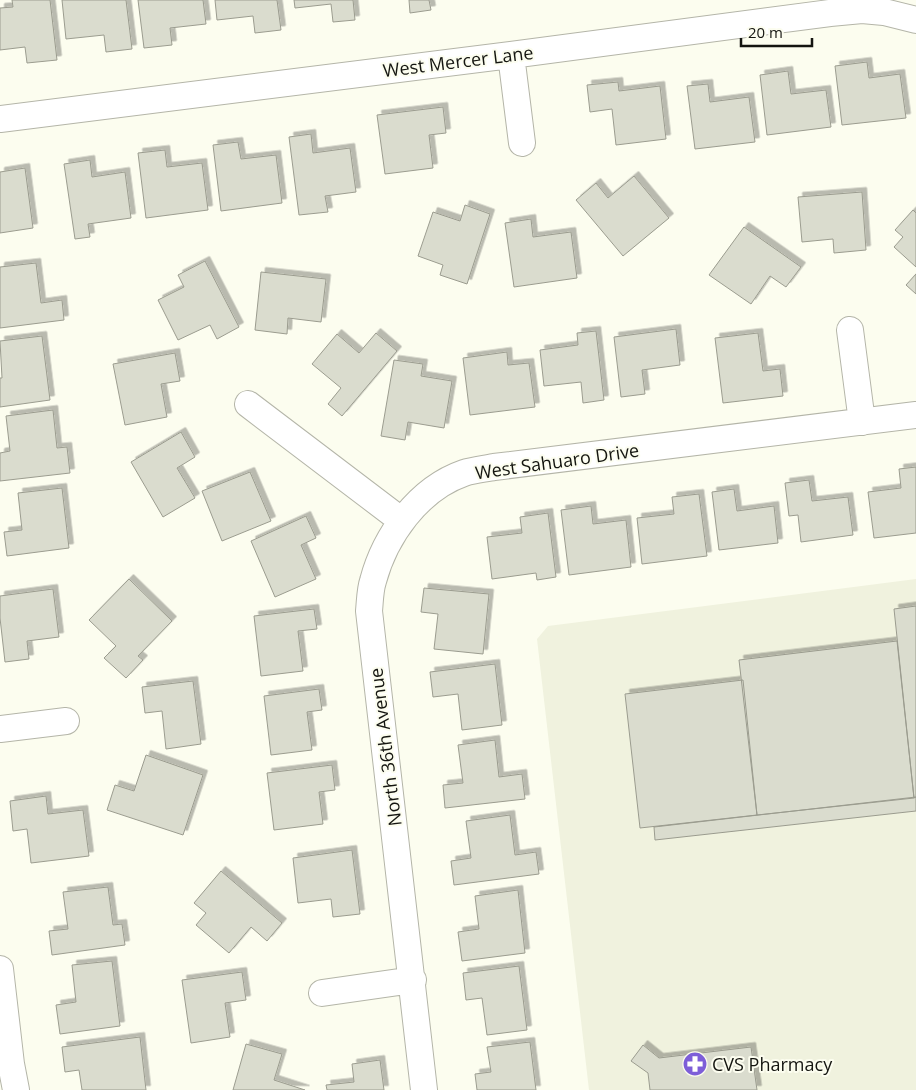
<svg xmlns="http://www.w3.org/2000/svg" width="916" height="1090" font-family="'Open Sans',sans-serif">
	<defs>
		<filter id="shadow"><feDropShadow dx="4.5" dy="-4.5" stdDeviation="0" flood-color="#0004"/></filter>
	</defs>
	<rect width="100%" height="100%" fill="#fcfdef"/>
	<!-- built -->
	<path fill="#f0f2de" d="M916,579V1090H589L537,639L548,626Z"/>
	<!-- building -->
	<path fill="#dadcce" stroke="#9b9c8f" filter="url(#shadow)" d="M12,0H50L57,60L27,63L25,47L0,50V8L13,7Z
		M62,0H126L132,49L106,52L104,35L66,39Z
		M138,0H203L206,24L170,28L172,45L144,48Z
		M215,0H277L281,30L255,33L253,16L217,20Z
		M294,0H353L355,20L333,22L331,4L295,8Z
		M409,0H429L431,10L410,13Z
		M867,62L869,78L900,74L906,118L842,125L835,66Z
		M788,71L791,94L826,90L831,127L767,135L760,75Z
		M618,82L619,91L660,86L666,139L616,145L612,109L590,112L587,85Z
		M708,84L710,102L749,97L755,142L695,149L687,86Z
		M443,107L446,133L429,135L433,168L385,174L377,115Z
		M311,134L313,153L350,148L356,192L325,196L328,212L299,215L289,137Z
		M238,142L241,159L276,155L282,203L221,211L213,145Z
		M165,150L167,167L202,163L208,210L146,218L138,153Z
		M90,160L92,177L125,172L131,218L88,224L90,237L75,239L64,164Z
		M25,168L33,228L0,233V172Z
		M634,176L669,218L623,256L576,200L596,183L608,198Z
		M862,192L866,250L834,253L833,239L802,242L798,197Z
		M465,205L490,214L467,284L440,275L443,265L418,256L433,212L460,221Z
		M913,210L916,213V267L894,247L903,237L895,230Z
		M531,219L533,237L571,232L577,278L514,287L505,223Z
		M744,227L801,267L786,287L770,276L751,304L709,275Z
		M205,261L239,327L217,339L210,325L178,340L158,300L184,287L178,275Z
		M36,263L41,303L62,300L64,320L0,328V267Z
		M261,272L326,279L321,322L288,318L287,334L255,330Z
		M916,274V294L906,285Z
		M676,329L680,365L642,370L645,394L621,397L614,337Z
		M596,331L604,400L583,403L581,382L544,386L540,350L578,345L577,333Z
		M376,333L397,351L342,416L328,404L341,388L312,364L337,334L359,353Z
		M758,333L763,371L780,369L783,396L723,403L715,338Z
		M42,336L50,400L0,407V378H2L0,341Z
		M507,352L508,365L529,363L535,407L470,415L463,358Z
		M175,353L180,381L161,384L167,417L125,425L113,364Z
		M394,360L423,364L421,376L452,381L444,428L408,422L405,440L381,436Z
		M53,410L57,448L67,447L70,473L0,481V453L10,451L6,416Z
		M181,432L195,457L177,468L195,498L163,517L131,462Z
		M916,467V533L874,538L868,492L901,488L899,469Z
		M250,472L271,521L222,541L202,491Z
		M809,480L812,501L848,497L853,535L801,542L798,515L789,516L785,483Z
		M62,488L69,548L7,556L4,532L22,530L18,493Z
		M734,489L737,511L774,506L778,543L719,550L712,492Z
		M699,494L707,556L642,564L637,518L674,514L672,497Z
		M591,506L593,524L626,520L631,567L569,575L561,510Z
		M548,513L556,577L537,580L536,573L492,579L487,537L522,533L520,517Z
		M306,516L316,538L301,545L316,579L275,597L251,541Z
		M129,579L172,621L138,656L143,660L126,678L104,658L116,646L89,620Z
		M424,588L489,594L483,654L434,649L438,614L421,612Z
		M53,589L59,637L27,641L29,659L5,662L0,618V596Z
		M916,606V797L914,798L894,609Z
		M314,609L317,629L298,631L303,671L261,676L254,616Z
		M897,641L914,798L757,815L739,660Z
		M495,664L502,725L462,730L458,694L433,697L430,672Z
		M743,680L757,815L640,828L625,694Z
		M193,681L201,744L166,749L162,711L145,713L142,687Z
		M319,689L322,710L307,712L312,750L271,755L264,696Z
		M495,740L499,777L522,774L525,799L445,808L443,785L463,783L458,745Z
		M146,755L203,775L183,835L107,810L115,785L134,791Z
		M332,765L335,790L319,792L323,824L274,830L267,773Z
		M46,796L48,814L83,810L89,856L31,863L27,829L13,831L10,801Z
		M916,797V811L655,840L654,827Z
		M510,815L515,855L536,852L539,874L454,885L451,861L471,858L466,821Z
		M352,850L360,914L333,917L331,899L298,903L293,858Z
		M221,871L282,923L267,941L251,927L229,953L196,925L206,913L194,903Z
		M108,887L113,925L122,924L125,945L52,955L49,931L68,929L63,892Z
		M518,890L525,953L462,961L458,932L479,929L475,896Z
		M112,961L120,1026L60,1034L56,1005L76,1002L72,965Z
		M519,966L527,1030L487,1035L482,998L466,1000L463,973Z
		M242,972L246,1000L225,1003L230,1037L191,1043L182,980Z
		M140,1037L146,1090H82L79,1070L65,1072L62,1047Z
		M530,1042L536,1090H477L475,1074L491,1072L487,1047Z
		M246,1044L282,1054L274,1080L305,1090H233Z
		M643,1045L659,1058L751,1047L757,1090H650L648,1073L631,1061Z
		M380,1060L384,1090H327L326,1085L354,1082L352,1064Z"/>
	<g fill="none" stroke-linecap="round" stroke-linejoin="round">
		<defs>
			<path id="minor" d="M511,55L522,143
				M0,119L511,55L830,13L862,10L884,12L916,20
				M850,330L862,422
				M248,404L402,521
				M0,729L66,721
				M0,969L11,1064L16,1090
				M322,993L413,980
				M424,1090L369,611C370,601 370,590 373,581C385,536 418,489 464,473C473,470 484,469 494,467L916,415"/>
		</defs>
		<!-- minor casing -->
		<use href="#minor" stroke="#b4b5a8" stroke-width="28"/>
		<!-- minor -->
		<use href="#minor" stroke="#fff" stroke-width="26"/>
	</g>
	<!-- icons -->
	<defs>
		<symbol id="pharmacy-disc" viewBox="-11 -11 22 22"><circle r="9.5" fill="#7d5ed8" stroke="#fcfdef"/><path d="M-2-6h4v4h4v4h-4v4h-4v-4h-4v-4h4Z" fill="#fff"/></symbol>
	</defs>
	<g fill-rule="evenodd">
		<use href="#pharmacy-disc" x="681" y="1050" width="28" height="28"/>
	</g>
	<g text-anchor="middle" dominant-baseline="central" stroke-width="4" stroke-linejoin="round" paint-order="stroke">
		<!-- street labels -->
		<g font-size="18" fill="#141510" stroke="#fcfdef">
			<text transform="translate(458 61) rotate(-7)">West Mercer Lane</text>
			<text transform="translate(557 461) rotate(-8)">West Sahuaro Drive</text>
			<text transform="translate(385 747) rotate(-97)">North 36th Avenue</text>
		</g>
		<!-- poi labels -->
		<g font-size="18" fill="#141510" stroke="#fcfdef" text-anchor="start">
			<text x="712" y="1064">CVS Pharmacy</text>
		</g>
	</g>
	<!-- scale -->
	<path d="M741 38v8h71v-8" fill="none" stroke="#141510" stroke-width="2.5"/>
	<text x="748" y="38" font-size="15" fill="#141510" stroke="#fcfdef" stroke-width="4" paint-order="stroke">20 m</text>
</svg>
